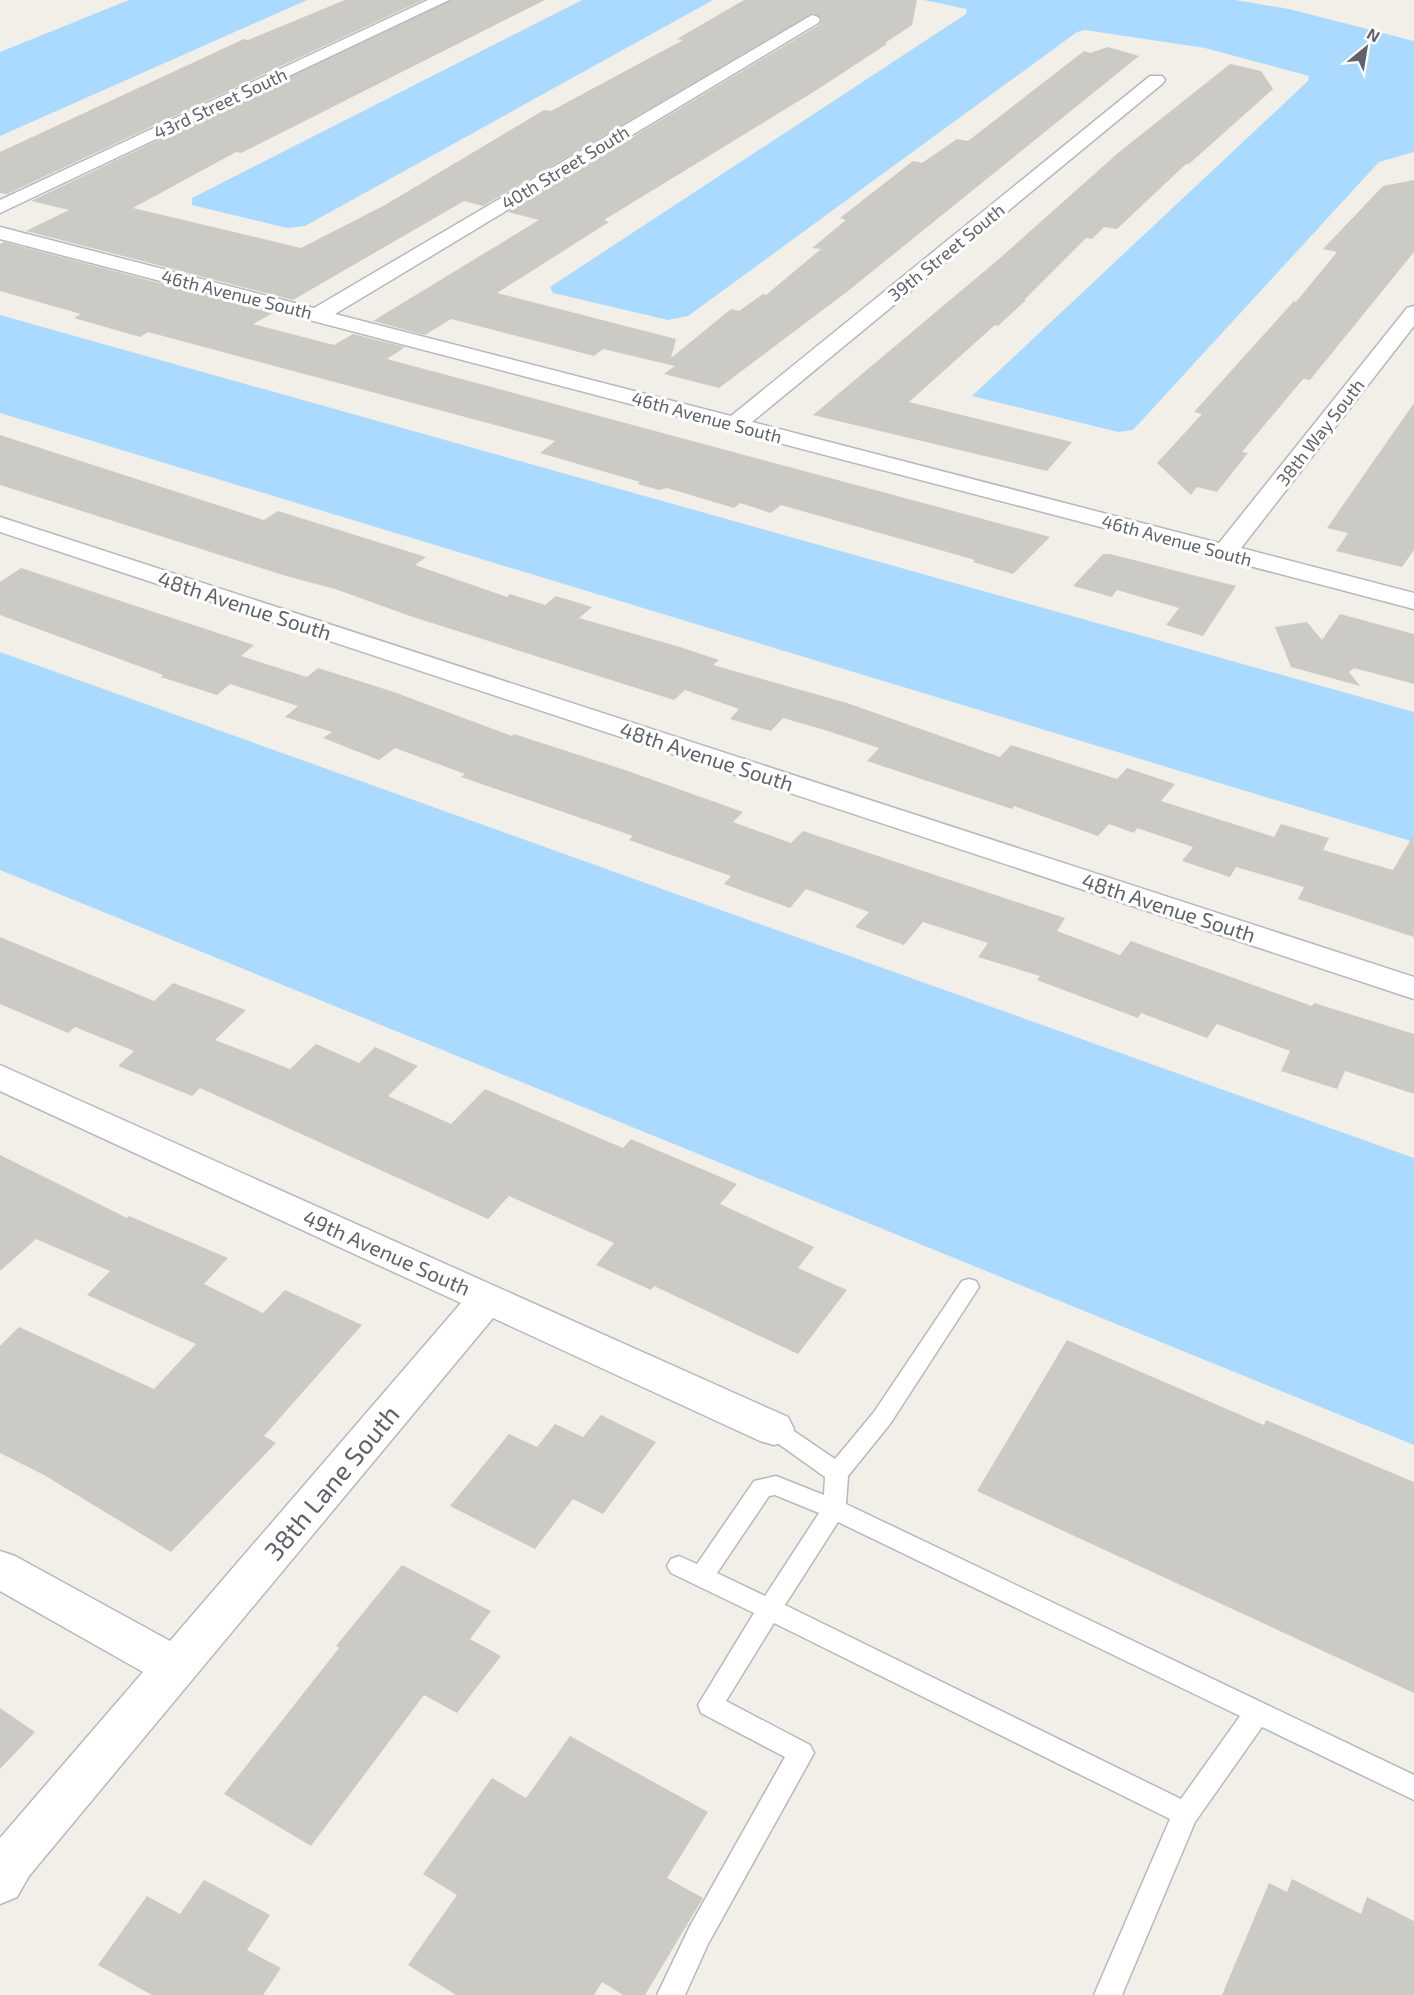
<svg xmlns="http://www.w3.org/2000/svg" width="1414" height="1995" font-family="'Exo 2',sans-serif">
	<rect width="100%" height="100%" fill="#f1efe8"/>
	<!-- water -->
	<path fill="#aadaff" d="M129,0H307L0,136V52Z
		M582,0H713L305,226L287,228L192,205V198Z
		M924,0H1235L1289,9L1414,41V152L1379,162L1133,430L1118,432L972,396L1308,81L1309,76L1205,48L1085,30L1077,32L688,316L668,320L553,293L550,287L966,14L967,9Z
		M0,315L1414,712V842L0,413Z
		M0,652L1414,1158V1445L0,870Z"/>
	<!-- building -->
	<path fill="#cccac5" d="M345,0H423L7,194L0,193V152L244,39L248,40Z
		M451,0H545L241,153L236,152L133,208L301,248L385,205L544,110L551,111L683,40L677,39L744,0H917L912,25L885,43L887,44L815,91L604,220L609,222L497,293L676,339L671,358L731,309L739,311L763,294L766,295L821,249L812,248L846,220L840,218L913,161L922,163L957,139L968,141L1084,51L1090,53L1108,47L1139,56L848,291L719,388L664,374L675,366L603,349L594,356L451,319L425,335L373,321L539,220L508,212L819,25L822,19L813,13L483,206L464,201L293,300L26,231L69,210L31,201Z
		M1230,64L1261,71L1273,89L1189,164H1186L1117,229L1104,227L1092,239L1086,238L1024,300H1026L998,326L995,325L909,402L1072,442L1047,471L813,415L999,259L1118,153Z
		M1414,180V252L1310,380L1303,379L1242,452L1248,453L1217,492L1197,487L1191,495L1157,463L1202,414L1194,412L1294,301L1296,302L1337,252L1323,249L1383,186Z
		M4,242L273,313L253,324L334,345L353,334L405,347L387,359L1050,537L1013,574L973,562L975,560L781,505L771,513L740,503L734,508L667,488L659,490L638,484L640,482L540,453L555,441L148,332L140,337L74,318L81,314L0,291V244Z
		M1414,403V550L1402,567L1336,551L1348,533L1327,528Z
		M0,435L264,520L278,511L426,557L415,565L507,597L510,594L545,605L556,596L592,607L579,618L680,647L719,660L713,665L847,703L1000,757L1011,745L1117,779L1127,768L1175,784L1161,801L1274,837L1281,824L1329,838L1323,850L1393,870L1414,834V937L1298,899L1304,887L1236,867L1230,877L1182,861L1193,847L1137,828L1134,833L1109,824L1098,836L1014,806L1012,809L867,761L879,748L828,731L783,718L771,731L730,719L739,709L685,690L674,700L413,617L335,589L286,576L0,485Z
		M1103,554H1110L1236,586L1203,636L1166,625L1179,608L1117,590L1112,597L1073,586Z
		M21,568L254,645L241,656L307,677L318,668L391,691L512,736L514,734L625,770L743,812L733,822L791,843L803,831L1065,918L1057,931L1120,955L1131,941L1312,1006L1314,1003L1414,1034V1094L1345,1071L1337,1089L1281,1071L1290,1051L1217,1024L1207,1038L1141,1013L1138,1018L1037,980L1040,976L978,957L988,943L923,922L904,945L855,927L869,912L806,889L790,908L724,884L731,876L629,840L633,836L461,777L465,774L395,748L379,760L323,738L332,732L285,717L298,706L230,684L217,695L161,677L163,675L0,615V582Z
		M1340,614L1414,634V684L1354,668L1349,672L1360,686L1291,667L1275,627L1307,622L1322,640Z
		M0,937L154,1001L173,983L246,1010L215,1040L290,1069L316,1044L359,1063L375,1047L418,1066L388,1096L451,1124L485,1089L623,1148L631,1139L737,1184L720,1204L814,1247L798,1268L847,1290L798,1354L654,1286L651,1290L596,1265L614,1243L509,1196L488,1219L200,1088L192,1096L118,1066L134,1051L75,1027L68,1033L0,1004Z
		M0,1155L127,1218L129,1216L228,1258L204,1284L263,1313L285,1290L362,1325L264,1436L276,1443L171,1552L44,1475L0,1453V1346L19,1327L154,1389L196,1344L87,1295L110,1271L36,1239L0,1271Z
		M1067,1340L1264,1425L1266,1420L1414,1482V1693L977,1491Z
		M601,1415L656,1442L603,1514L573,1499L535,1549L450,1506L509,1434L537,1447L555,1424L583,1437Z
		M402,1565L491,1611L470,1639L501,1656L457,1713L424,1695L311,1846L224,1794L339,1648L336,1646Z
		M0,1708L35,1732L0,1769Z
		M570,1736L708,1812L667,1878L703,1898L645,1995H623L602,1982L594,1995H456L408,1965L457,1895L423,1874L492,1778L526,1798Z
		M1292,1879L1361,1914L1367,1897L1414,1921V1995H1222L1269,1883L1287,1892Z
		M204,1880L270,1915L247,1950L281,1968L263,1995H152L98,1965L147,1896L180,1914Z"/>
	<g fill="none" stroke-linecap="round" stroke-linejoin="round">
		<defs>
			<path id="lane" d="M969,1279L976,1281L979,1287L890,1424L848,1476L846,1504L1414,1775V1800L1262,1727L1195,1822L1122,1995H1094L1170,1819L774,1623L726,1701L810,1745L814,1753L708,1944L685,1995H657L690,1926L785,1757L701,1713L698,1705L754,1613L671,1573L667,1566L671,1559L679,1556L697,1564L754,1481L776,1476L824,1495L825,1477L766,1435L763,1429L766,1423L774,1420L782,1423L835,1459L874,1412L962,1281ZM775,1495L819,1513L765,1596L717,1573L769,1496ZM838,1522L1240,1716L1181,1799L785,1605Z"/>
			<path id="street" d="M428,0H449L0,213V200Z
				M812,15L818,17L820,20L818,23L335,314L731,416L1150,76H1162L1165,80L1162,84L752,422L1219,543L1407,308L1414,306V326L1241,548L1414,593V609L0,239V227L314,308Z
				M0,517L1414,977V999L0,532Z
				M0,1065L788,1417L794,1429L788,1441L774,1445L760,1441L493,1318L29,1876L17,1897L0,1904V1838L143,1672L0,1591V1551L15,1556L170,1641L461,1303L0,1091Z"/>
		</defs>
		<!-- lane casing -->
		<use href="#lane" stroke="#b5b8bc" stroke-width="3"/>
		<!-- street casing -->
		<use href="#street" stroke="#b5b8bc" stroke-width="3"/>
		<!-- lane -->
		<use href="#lane" fill="#fff" fill-rule="evenodd"/>
		<!-- street -->
		<use href="#street" fill="#fff" fill-rule="evenodd"/>
	</g>
	<g text-anchor="middle" dominant-baseline="central" stroke-width="6" stroke-linejoin="round" paint-order="stroke">
		<!-- far-street labels -->
		<g font-size="18" fill="#5f6368" stroke="#fff">
			<text transform="translate(220 103) rotate(-25)">43rd Street South</text>
			<text transform="translate(565 167) rotate(-31)">40th Street South</text>
			<text transform="translate(946 252) rotate(-39)">39th Street South</text>
			<text transform="translate(237 294) rotate(14)">46th Avenue South</text>
			<text transform="translate(707 417) rotate(15)">46th Avenue South</text>
			<text transform="translate(1320 432) rotate(-52)">38th Way South</text>
			<text transform="translate(1177 540) rotate(15)">46th Avenue South</text>
		</g>
		<!-- street labels -->
		<g font-size="21" fill="#5f6368" stroke="#fff">
			<text transform="translate(245 605) rotate(18)">48th Avenue South</text>
			<text transform="translate(707 756) rotate(18)">48th Avenue South</text>
			<text transform="translate(1169 907) rotate(18)">48th Avenue South</text>
			<text transform="translate(387 1252) rotate(24)">49th Avenue South</text>
		</g>
		<!-- near-street labels -->
		<g font-size="26" fill="#5f6368" stroke="#fff">
			<text transform="translate(331 1482) rotate(-50)">38th Lane South</text>
		</g>
	</g>
	<!-- north arrow -->
	<g transform="translate(1366 48) rotate(30)" stroke="#ffffff" stroke-width="4.5" paint-order="stroke">
	<path d="M0-4.5L10 22L0 15L-10 22Z" fill="#5f6368"/>
	<text y="-9" font-size="16" font-weight="bold" text-anchor="middle" fill="#5f6368">N</text>
	</g>
</svg>
